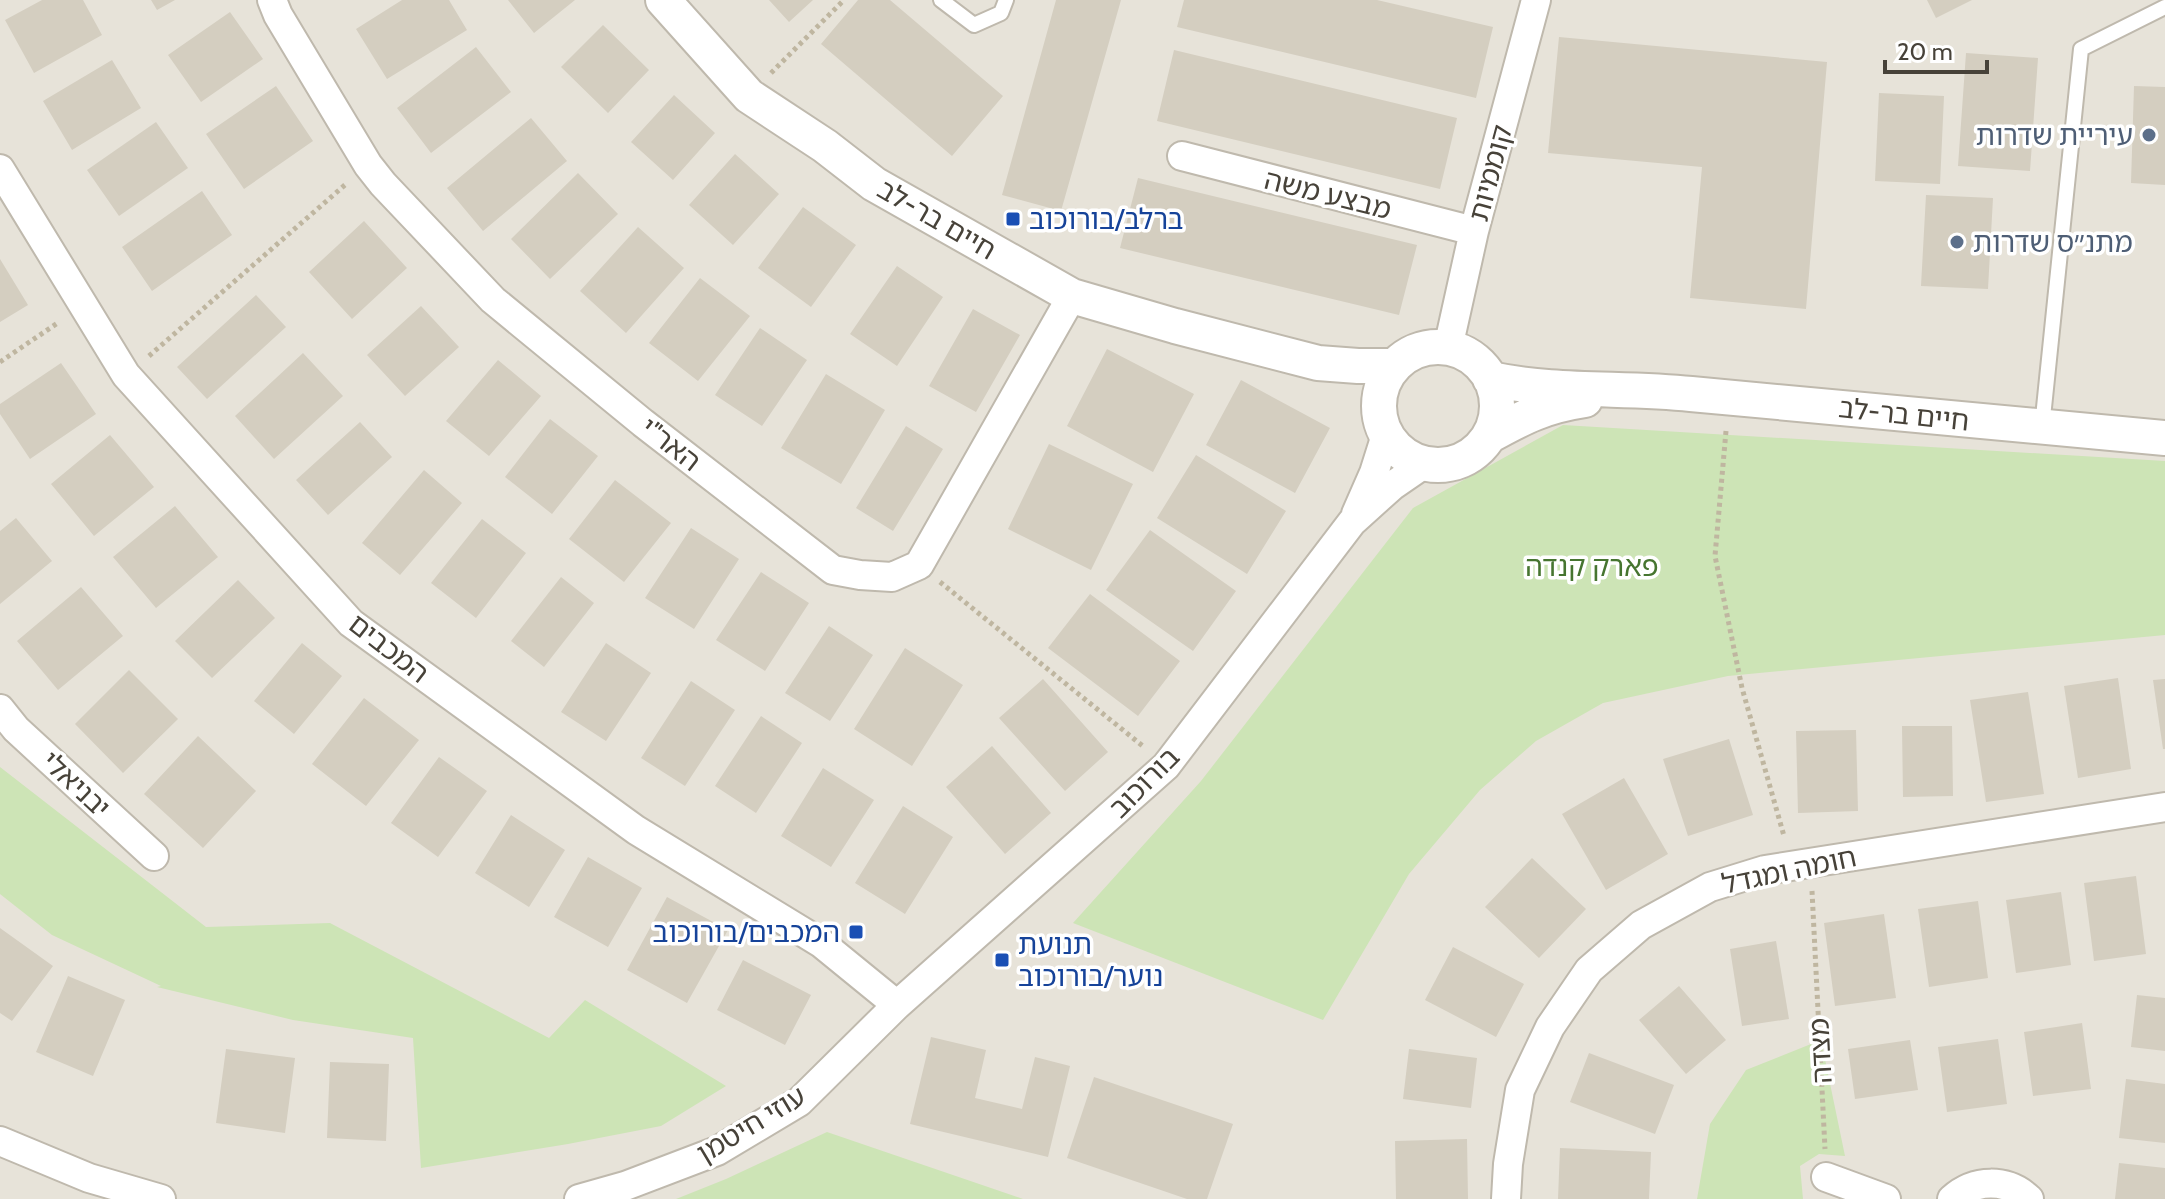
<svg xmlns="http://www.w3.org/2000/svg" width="2165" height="1199" font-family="Cabin,'Noto Sans Hebrew',sans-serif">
	<rect width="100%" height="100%" fill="#f4f1ea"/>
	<!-- residential -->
	<path fill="#e7e3d9" d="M0,0H2165V1199H0Z"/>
	<!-- green -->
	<path fill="#cde4b6" d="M1563,425L2165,461V635L1728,676L1603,703L1536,741L1480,790L1409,874L1323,1020L1073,923L1201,781L1413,508Z
		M0,767L206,927L330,923L549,1038L585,1000L726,1086L661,1126L568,1144L421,1168L413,1038L293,1020L157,987L161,986L52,935L0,894Z
		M1821,1040L1845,1156L1819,1154L1800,1166L1803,1199H1697L1710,1124L1746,1070Z
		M827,1132L1023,1199H1024H676L726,1179Z"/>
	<!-- building -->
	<path fill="#d4cec0" d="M42,0H83L102,35L34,73L5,20Z
		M151,0H175L157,10Z
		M402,0H449L467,30L387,79L356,29Z
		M508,0H575L534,33Z
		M769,0H813L789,22Z
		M858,0H890L1003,96L952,156L821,44Z
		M1056,0H1121L1061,211L1002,195Z
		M1184,0H1377L1493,27L1476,98L1177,27Z
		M1927,0H1972L1936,18Z
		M230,12L263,59L201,102L168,55Z
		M603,25L649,70L608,113L561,67Z
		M1559,37L1827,62L1806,309L1690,298L1702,167L1548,153Z
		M476,47L511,92L431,153L397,108Z
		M1174,50L1457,118L1440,189L1157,121Z
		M1966,53L2038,58L2030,171L1958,166Z
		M112,60L141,108L72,150L43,101Z
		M276,86L313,141L244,189L206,134Z
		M2134,86L2165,87V185L2131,183Z
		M1879,93L1944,96L1940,184L1875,181Z
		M674,95L715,133L673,180L631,142Z
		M531,118L567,161L483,231L447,188Z
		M156,122L188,168L119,216L87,170Z
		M735,154L779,194L733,245L689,205Z
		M578,173L618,214L550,279L511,239Z
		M1138,178L1417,245L1399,315L1120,248Z
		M202,191L232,235L152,291L122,247Z
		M1926,195L1993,198L1988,289L1921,286Z
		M803,207L856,245L811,307L758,268Z
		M364,221L407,268L352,319L309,272Z
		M638,227L684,268L626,333L580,291Z
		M0,259L28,305L0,322Z
		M897,266L943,297L897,366L850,334Z
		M700,278L750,316L698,381L649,343Z
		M256,295L286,327L207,399L177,367Z
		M421,306L459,347L405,396L367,355Z
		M973,309L1020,335L976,412L929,386Z
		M760,328L807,360L762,426L715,395Z
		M1107,349L1194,394L1153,472L1067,426Z
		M303,353L343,396L274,459L235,416Z
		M498,360L541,396L489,456L446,421Z
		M61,363L96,414L30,459L0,414V404Z
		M826,374L885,410L841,484L781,448Z
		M1241,380L1330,428L1295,493L1206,445Z
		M550,419L598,456L552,514L505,477Z
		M360,422L392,457L328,515L296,480Z
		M906,426L943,449L893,531L856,508Z
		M110,435L154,487L94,536L51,484Z
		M1049,444L1133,484L1091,570L1008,529Z
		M1196,455L1286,511L1247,574L1157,518Z
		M424,470L462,503L400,575L362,543Z
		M615,480L671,523L624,582L569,539Z
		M175,506L218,557L156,608L113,557Z
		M16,518L52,561L0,604V531Z
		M482,519L526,553L476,618L431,583Z
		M691,528L739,559L694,629L645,598Z
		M1150,530L1236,591L1193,651L1106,590Z
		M761,572L809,603L765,671L716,640Z
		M561,577L594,603L544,667L511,641Z
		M238,580L275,618L212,678L175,641Z
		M81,587L123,636L58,690L17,641Z
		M1090,594L1180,661L1138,716L1048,648Z
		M829,626L873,655L830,721L785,693Z
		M302,643L342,676L294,734L254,701Z
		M606,643L651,673L606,741L561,712Z
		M905,648L963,685L912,766L854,729Z
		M129,670L178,719L123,773L75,724Z
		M2118,678L2131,769L2078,778L2064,686Z
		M1043,679L1108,752L1065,791L999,718Z
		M2165,679V749H2163L2153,680Z
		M691,681L735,710L685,786L641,758Z
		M2028,692L2044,794L1986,802L1970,700Z
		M364,698L419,740L366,806L312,764Z
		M761,716L802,743L756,813L715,786Z
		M1902,726H1952L1953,796L1903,797Z
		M1856,730L1858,811L1798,813L1796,731Z
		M198,736L256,791L203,848L144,794Z
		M1729,739L1753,815L1688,836L1663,759Z
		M992,746L1051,813L1005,854L946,787Z
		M439,757L487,791L438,857L391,823Z
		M823,768L874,800L831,867L781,836Z
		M1624,778L1668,854L1606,890L1562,814Z
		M903,806L953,837L905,914L855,883Z
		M511,815L565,850L529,907L475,873Z
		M588,857L642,888L608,947L554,917Z
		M1532,858L1586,909L1539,958L1485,907Z
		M2136,876L2146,954L2094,961L2084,883Z
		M2061,892L2071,965L2016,973L2006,900Z
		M667,897L728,930L687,1003L627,970Z
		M1978,901L1988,978L1929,987L1918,909Z
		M1884,914L1896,998L1835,1006L1824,923Z
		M0,928L53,966L12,1021L0,1013Z
		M1776,941L1789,1019L1742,1026L1730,949Z
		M1453,947L1524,984L1496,1037L1425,1000Z
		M743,960L811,995L785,1045L717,1010Z
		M68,976L125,1000L93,1076L36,1052Z
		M1679,986L1726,1040L1686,1074L1639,1020Z
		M2137,995L2165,998V1051L2131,1047Z
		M2082,1023L2091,1089L2033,1096L2024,1032Z
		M931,1037L986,1050L975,1098L1022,1109L1035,1057L1070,1066L1048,1157L910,1124Z
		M1998,1039L2007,1104L1947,1112L1938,1047Z
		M1910,1040L1918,1090L1855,1099L1848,1049Z
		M226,1049L295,1058L285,1133L216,1123Z
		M1409,1049L1477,1058L1471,1108L1403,1099Z
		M1589,1053L1674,1085L1655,1134L1570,1102Z
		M330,1062L389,1064L386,1141L327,1138Z
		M1094,1077L1233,1124L1207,1199H1187L1067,1158Z
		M2126,1079L2165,1084V1143L2119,1138Z
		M1467,1139L1468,1199H1396L1395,1141Z
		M1560,1148L1651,1152L1649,1199H1558Z
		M2119,1163L2165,1168V1199H2115Z"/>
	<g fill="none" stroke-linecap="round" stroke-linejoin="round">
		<defs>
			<path id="service" d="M941,0L974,25L1001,13L1006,0
				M2042,427L2081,49L2165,7"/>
			<path id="minor" d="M272,0L278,15L368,165L383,184L493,300L643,423L833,570L860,575L892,577L919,565L1072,296
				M1182,156L1474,231
				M0,169L126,375L351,623L636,830L821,943L897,1005
				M1448,348L1474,231L1536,0
				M1356,514L1374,473L1386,435
				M0,709L16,729L154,856
				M0,1141L89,1178L161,1199
				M1826,1177L1886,1199
				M579,1199L625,1186L717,1151L799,1102L897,1005L1166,766L1352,522L1392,486L1424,464
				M1506,1199L1508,1164L1520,1090L1550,1027L1589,970L1641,925L1710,887L1765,870L2165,807
				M1952,1199C1974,1179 2007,1178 2029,1199"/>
			<path id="tertiary" d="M663,0L749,96L825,146L874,184L1072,296L1175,326L1318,363L1358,366H1394
				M1379 406a59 59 0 1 1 118 0a59 59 0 1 1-118 0Z
				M1490,379C1556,393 1624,387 1691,394C1849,408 2007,424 2165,438
				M1489,436C1523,417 1545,406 1585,400"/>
		</defs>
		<!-- service casing -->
		<use href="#service" stroke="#bfb9ad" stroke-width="18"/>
		<!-- minor casing -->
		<use href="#minor" stroke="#bfb9ad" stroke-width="32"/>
		<!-- tertiary casing -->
		<use href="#tertiary" stroke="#bfb9ad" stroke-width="38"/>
		<!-- path -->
		<path stroke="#bfb6a0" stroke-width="5" stroke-dasharray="4 4" stroke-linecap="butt" d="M771,73L844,0
			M149,356L346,184
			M0,362L59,322
			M1726,431L1715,556L1742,688L1784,836
			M940,582L1144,747
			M1812,891L1825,1149"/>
		<!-- service -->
		<use href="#service" stroke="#fff" stroke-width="14"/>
		<!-- minor -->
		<use href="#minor" stroke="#fff" stroke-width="28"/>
		<!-- tertiary -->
		<use href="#tertiary" stroke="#fff" stroke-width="34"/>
	</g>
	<!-- markers -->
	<g fill="#5c6f8a" stroke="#fff" stroke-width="3">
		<circle cx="2149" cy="135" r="8"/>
		<circle cx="1957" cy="242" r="8"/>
	</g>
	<g fill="#1a4fb4" stroke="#fff" stroke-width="3">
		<rect x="1005" y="211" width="16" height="16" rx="4"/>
		<rect x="848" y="924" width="16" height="16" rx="4"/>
		<rect x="994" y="952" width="16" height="16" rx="4"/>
	</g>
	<g text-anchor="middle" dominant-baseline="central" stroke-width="7" stroke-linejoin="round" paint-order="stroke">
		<!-- service labels -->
		<g font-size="28" fill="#4e5e75" stroke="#fff" text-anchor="end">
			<text x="2133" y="135">עיריית שדרות</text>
			<text x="1973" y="242" text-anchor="start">מתנ״ס שדרות</text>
		</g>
		<!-- street labels -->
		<g font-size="28" fill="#474239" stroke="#fff">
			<text transform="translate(1490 173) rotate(-75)">קוממיות</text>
			<text transform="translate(1328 194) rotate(14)">מבצע משה</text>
			<text transform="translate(937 219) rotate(30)">חיים בר-לב</text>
			<text transform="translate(1904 414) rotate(6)">חיים בר-לב</text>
			<text transform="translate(671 444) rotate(38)">האר"י</text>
			<text transform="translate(389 648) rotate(38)">המכבים</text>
			<text transform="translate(1144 782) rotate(-45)">בורוכוב</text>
			<text transform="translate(76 784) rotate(43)">יבניאלי</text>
			<text transform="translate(1789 870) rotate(-12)">חומה ומגדל</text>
			<text transform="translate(1820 1051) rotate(-93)">מצדה</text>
			<text transform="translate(751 1124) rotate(-31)">עוזי חיטמן</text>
		</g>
		<!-- transit labels -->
		<g font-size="28" fill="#164399" stroke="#fff" text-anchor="start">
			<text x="1029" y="219">ברלב/בורוכוב</text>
			<text x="840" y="932" text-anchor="end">המכבים/בורוכוב</text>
			<text x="1018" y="944">תנועת<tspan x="1018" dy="32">נוער/בורוכוב</tspan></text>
		</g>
		<!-- park labels -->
		<g font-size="28" fill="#467530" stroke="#fff">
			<text x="1592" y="566">פארק קנדה</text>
		</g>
	</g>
	<!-- scale -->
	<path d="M1885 60v12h102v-12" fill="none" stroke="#474239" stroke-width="4"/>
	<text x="1897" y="60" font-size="24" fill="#474239" stroke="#ffffff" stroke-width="6" paint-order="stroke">20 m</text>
</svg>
